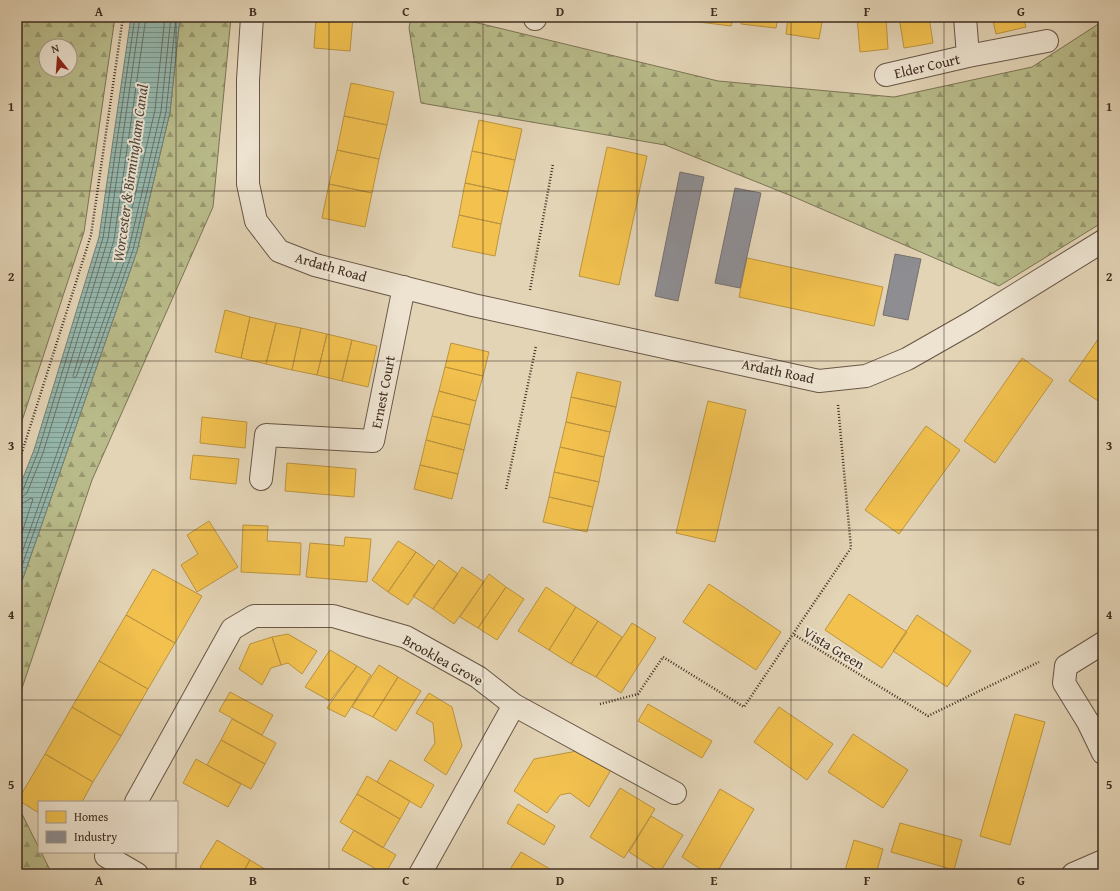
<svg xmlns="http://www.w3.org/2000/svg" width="1120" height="891" font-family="'Gentium Book Plus',serif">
	<defs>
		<pattern id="forest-firs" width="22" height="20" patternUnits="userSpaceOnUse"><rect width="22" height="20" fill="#b9bb8a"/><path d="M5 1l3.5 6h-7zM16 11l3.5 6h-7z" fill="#989870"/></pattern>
		<pattern id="water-rules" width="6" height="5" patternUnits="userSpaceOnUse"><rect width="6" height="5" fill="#95b8ae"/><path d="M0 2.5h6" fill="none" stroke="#7b968d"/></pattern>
	</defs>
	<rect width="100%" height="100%" fill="#e3d4b6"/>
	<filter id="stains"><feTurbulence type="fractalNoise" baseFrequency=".005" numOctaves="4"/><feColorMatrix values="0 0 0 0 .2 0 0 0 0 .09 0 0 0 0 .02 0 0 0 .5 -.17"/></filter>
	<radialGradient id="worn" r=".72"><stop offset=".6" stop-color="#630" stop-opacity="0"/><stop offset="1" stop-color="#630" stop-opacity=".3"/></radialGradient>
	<!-- forest -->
	<path fill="url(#forest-firs)" stroke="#7c7455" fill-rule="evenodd" d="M17,17H115L84,232L17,436ZM46,46H70V70H46Z
		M180,17H231L213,207L92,480L17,703V589L23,578L137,251L170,112Z
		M411,17H453L718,81L894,97L1032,67L1103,21V222L999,286L794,197L665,145L421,103L409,28Z
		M17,804L39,848V852H41L51,872L50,874H17Z"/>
	<!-- water -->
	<path fill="url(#water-rules)" stroke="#738075" d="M131,17H180L170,112L137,251L23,578L17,589V493L34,450L99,237Z"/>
	<!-- homes -->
	<path fill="#f2c14e" stroke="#bc9440" d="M316,17H353L350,51L314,48Z
		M700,17H733L731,26L699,22Z
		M742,17H778L776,28L741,24Z
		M788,17H823L819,39L786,34Z
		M857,17H886L888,49L860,52Z
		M899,17H929L933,43L904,48Z
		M992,17H1023L1026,27L996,34Z
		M351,83L394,92L387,125L344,116Z
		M344,116L387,125L379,159L337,150Z
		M479,120L522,129L515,160L472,151Z
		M607,147L647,156L619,285L579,276Z
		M337,150L379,159L372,193L329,184Z
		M472,151L515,160L508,192L465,183Z
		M465,183L508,192L501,224L459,215Z
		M329,184L372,193L365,227L322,218Z
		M459,215L501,224L495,256L452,247Z
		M747,258L883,287L874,326L739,297Z
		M225,310L250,317L241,358L215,352Z
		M250,317L276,323L266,364L241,358Z
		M276,323L301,328L292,370L266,364Z
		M301,328L327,334L317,375L292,370Z
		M1103,332V400L1101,403L1069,381Z
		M327,334L352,340L342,381L317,375Z
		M352,340L377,346L368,387L342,381Z
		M451,343L489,352L483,376L445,367Z
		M1022,358L1053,380L995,463L964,441Z
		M445,367L483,376L476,401L439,391Z
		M577,372L621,382L616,407L571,397Z
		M439,391L476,401L470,425L432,416Z
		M571,397L616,407L610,432L566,422Z
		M708,401L746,410L715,542L676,533Z
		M432,416L470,425L464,450L426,440Z
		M202,417L247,422L245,448L200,443Z
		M566,422L610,432L604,457L560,447Z
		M926,426L960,450L899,534L865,510Z
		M426,440L464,450L458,474L420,465Z
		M560,447L604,457L599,482L554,472Z
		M193,455L239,459L236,484L190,479Z
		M287,463L356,469L354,497L285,491Z
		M420,465L458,474L452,499L414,489Z
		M554,472L599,482L593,507L549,497Z
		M549,497L593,507L587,532L543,522Z
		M209,521L238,567L197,592L181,565L198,554L187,535Z
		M243,525L268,526L267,541L301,543L300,575L241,572Z
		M345,537L371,539L367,582L306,577L310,543L344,546Z
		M398,541L416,552L388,592L372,580Z
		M416,552L435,566L408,605L388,592Z
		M439,560L458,574L433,609L413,596Z
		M462,567L484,582L454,624L433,609Z
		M153,569L202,596L175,643L126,615Z
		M489,574L506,587L478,628L460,617Z
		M709,584L781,632L756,670L683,622Z
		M506,587L524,599L497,640L478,628Z
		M546,587L576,607L549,650L518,631Z
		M849,594L907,632L882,668L825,630Z
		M576,607L598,621L571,664L549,650Z
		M126,615L175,643L148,689L99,661Z
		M917,615L971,651L947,687L893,651Z
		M598,621L622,637L596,677L571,664Z
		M632,623L656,638L621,693L596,677Z
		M288,634L317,651L302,674L288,663L281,665L272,637Z
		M272,637L281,665L271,668L262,685L239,669L250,644Z
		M330,650L357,666L330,701L305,687Z
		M99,661L148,689L121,736L72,707Z
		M379,665L398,677L373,717L352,707Z
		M357,666L371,675L345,717L327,708Z
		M398,677L421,691L396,731L373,717Z
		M230,692L273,715L262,735L219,711Z
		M429,693L452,707L462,746L446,775L424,760L435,743L433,723L416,713Z
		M648,704L712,741L702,758L638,721Z
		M72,707L121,736L93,782L45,754Z
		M779,707L833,744L807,780L754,742Z
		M1015,714L1045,722L1010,845L980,836Z
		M232,719L276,743L265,764L221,740Z
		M853,734L908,770L883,808L828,772Z
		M221,740L265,764L251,789L207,765Z
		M577,751L611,770L589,807L570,793L560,795L547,813L514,791L534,759Z
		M45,754L93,782L82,802H39V813L18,800Z
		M196,759L241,784L228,807L183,783Z
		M390,760L434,785L421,808L377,782Z
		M367,776L410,801L400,819L357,794Z
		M620,788L655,809L624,858L590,837Z
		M720,789L754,809L716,874H708L682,857Z
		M357,794L400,819L383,848L340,822Z
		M518,804L555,826L544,845L507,823Z
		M651,816L683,835L660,872L629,852Z
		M900,823L962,840L954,870L891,852Z
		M354,830L396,855L385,874L342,850Z
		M217,840L250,860L242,874H212L200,867Z
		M854,840L883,849L876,874H844Z
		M521,852L555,872L553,874H507Z
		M250,860L273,874H242Z"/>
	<!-- industry -->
	<path fill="#8d8d92" stroke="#767070" d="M680,172L704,177L678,301L655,296Z
		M735,188L761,193L740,288L715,283Z
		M895,254L921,259L908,320L883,315Z"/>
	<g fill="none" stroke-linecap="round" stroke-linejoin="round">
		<!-- shore -->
		<path stroke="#6a7267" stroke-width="1" d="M146,17L114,240L73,376L74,378L76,377L123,247L155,110L165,17
			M17,493L23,490L38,452L103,238L135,17
			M17,498L22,497L27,493L43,453L108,239L140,17
			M17,504L23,503L31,498L33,499L17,548
			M17,567L129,248L161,111L171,17
			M17,580L133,250L166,112L176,17"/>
		<defs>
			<path id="minor" d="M252,17L248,80V184L256,221L279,251L315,265L473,305L819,381L866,376L907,359L972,322L1103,241
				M965,17L968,56
				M535,19V17
				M886,75L968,56L1047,41
				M261,479L266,435L373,441L404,287
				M1103,643L1066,666L1064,683L1088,722L1103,753
				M514,705L675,793
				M136,802L232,629L254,616H333L406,637L478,677L514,705L420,874
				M108,852L106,856L137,874
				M1073,874L1103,861"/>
		</defs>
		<!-- minor casing -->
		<use href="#minor" stroke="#685646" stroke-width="24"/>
		<!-- path -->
		<path stroke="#3f2c20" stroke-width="2.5" stroke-dasharray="1 2" stroke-linecap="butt" d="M530,290L553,164
			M838,405L851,548L793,634L928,716L1039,662
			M17,468L91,235L123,17
			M506,489L536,346
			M600,704L638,694L663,657L744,707L793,634
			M76,874L84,869"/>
		<!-- minor -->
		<use href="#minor" stroke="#ede3d0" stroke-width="22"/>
	</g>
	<!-- grid -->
	<path fill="none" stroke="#3f2c20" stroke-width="1" stroke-opacity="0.55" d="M176,17V802M329,17V874M483,17V874M637,17V874M791,17V874M944,17V874M17,191H1103M17,361H1103M17,530H1103M17,700H1103M176,852V874"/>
	<g text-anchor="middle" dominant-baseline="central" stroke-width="4" stroke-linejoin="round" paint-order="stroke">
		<!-- street labels -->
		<g font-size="14" fill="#3f2c20" stroke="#ede3d0">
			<text transform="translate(927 66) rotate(-13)">Elder Court</text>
			<text transform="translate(331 267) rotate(16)">Ardath Road</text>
			<text transform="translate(778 371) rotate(12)">Ardath Road</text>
			<text transform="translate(383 392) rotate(-79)">Ernest Court</text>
			<text transform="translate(834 648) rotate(31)">Vista Green</text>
			<text transform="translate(443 660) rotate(29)">Brooklea Grove</text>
		</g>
		<!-- water labels -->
		<g font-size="15" font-style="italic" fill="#50483c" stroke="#ede3d0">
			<text transform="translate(130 173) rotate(-82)">Worcester &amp; Birmingham Canal</text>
		</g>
	</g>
	<!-- margin -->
	<rect width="1120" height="891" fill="none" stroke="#e3d4b6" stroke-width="44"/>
	<!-- legend -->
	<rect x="38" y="801" width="140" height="52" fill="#ede3d0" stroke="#a79a8a"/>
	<rect x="46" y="811" width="20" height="12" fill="#f2c14e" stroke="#a79a8a"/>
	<text x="74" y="821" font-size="12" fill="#3f2c20">Homes</text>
	<rect x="46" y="831" width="20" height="12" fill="#8d8d92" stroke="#a79a8a"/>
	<text x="74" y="841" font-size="12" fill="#3f2c20">Industry</text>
	<!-- north arrow -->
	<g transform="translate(58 58) rotate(343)"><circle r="19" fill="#ede3d0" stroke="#a79a8a"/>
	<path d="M0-3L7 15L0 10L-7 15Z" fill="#8f2418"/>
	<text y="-6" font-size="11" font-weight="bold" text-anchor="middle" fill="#3f2c20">N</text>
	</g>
	<rect x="22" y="22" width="1076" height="847" fill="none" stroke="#3f2c20" stroke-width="1.5"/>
	<g font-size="13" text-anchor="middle" font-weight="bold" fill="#3f2c20">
		<text x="99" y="16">A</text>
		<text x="253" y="16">B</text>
		<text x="406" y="16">C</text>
		<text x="560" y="16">D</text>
		<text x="714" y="16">E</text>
		<text x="867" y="16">F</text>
		<text x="1021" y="16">G</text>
		<text x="11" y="111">1</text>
		<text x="1109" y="111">1</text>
		<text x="11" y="281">2</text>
		<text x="1109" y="281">2</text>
		<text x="11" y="450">3</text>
		<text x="1109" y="450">3</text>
		<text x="11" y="619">4</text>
		<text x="1109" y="619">4</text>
		<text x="11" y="789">5</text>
		<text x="1109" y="789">5</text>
		<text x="99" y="885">A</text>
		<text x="253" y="885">B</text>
		<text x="406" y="885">C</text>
		<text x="560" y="885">D</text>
		<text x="714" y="885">E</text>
		<text x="867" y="885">F</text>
		<text x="1021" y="885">G</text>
	</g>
	<rect width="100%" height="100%" filter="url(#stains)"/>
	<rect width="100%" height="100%" fill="url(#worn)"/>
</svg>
